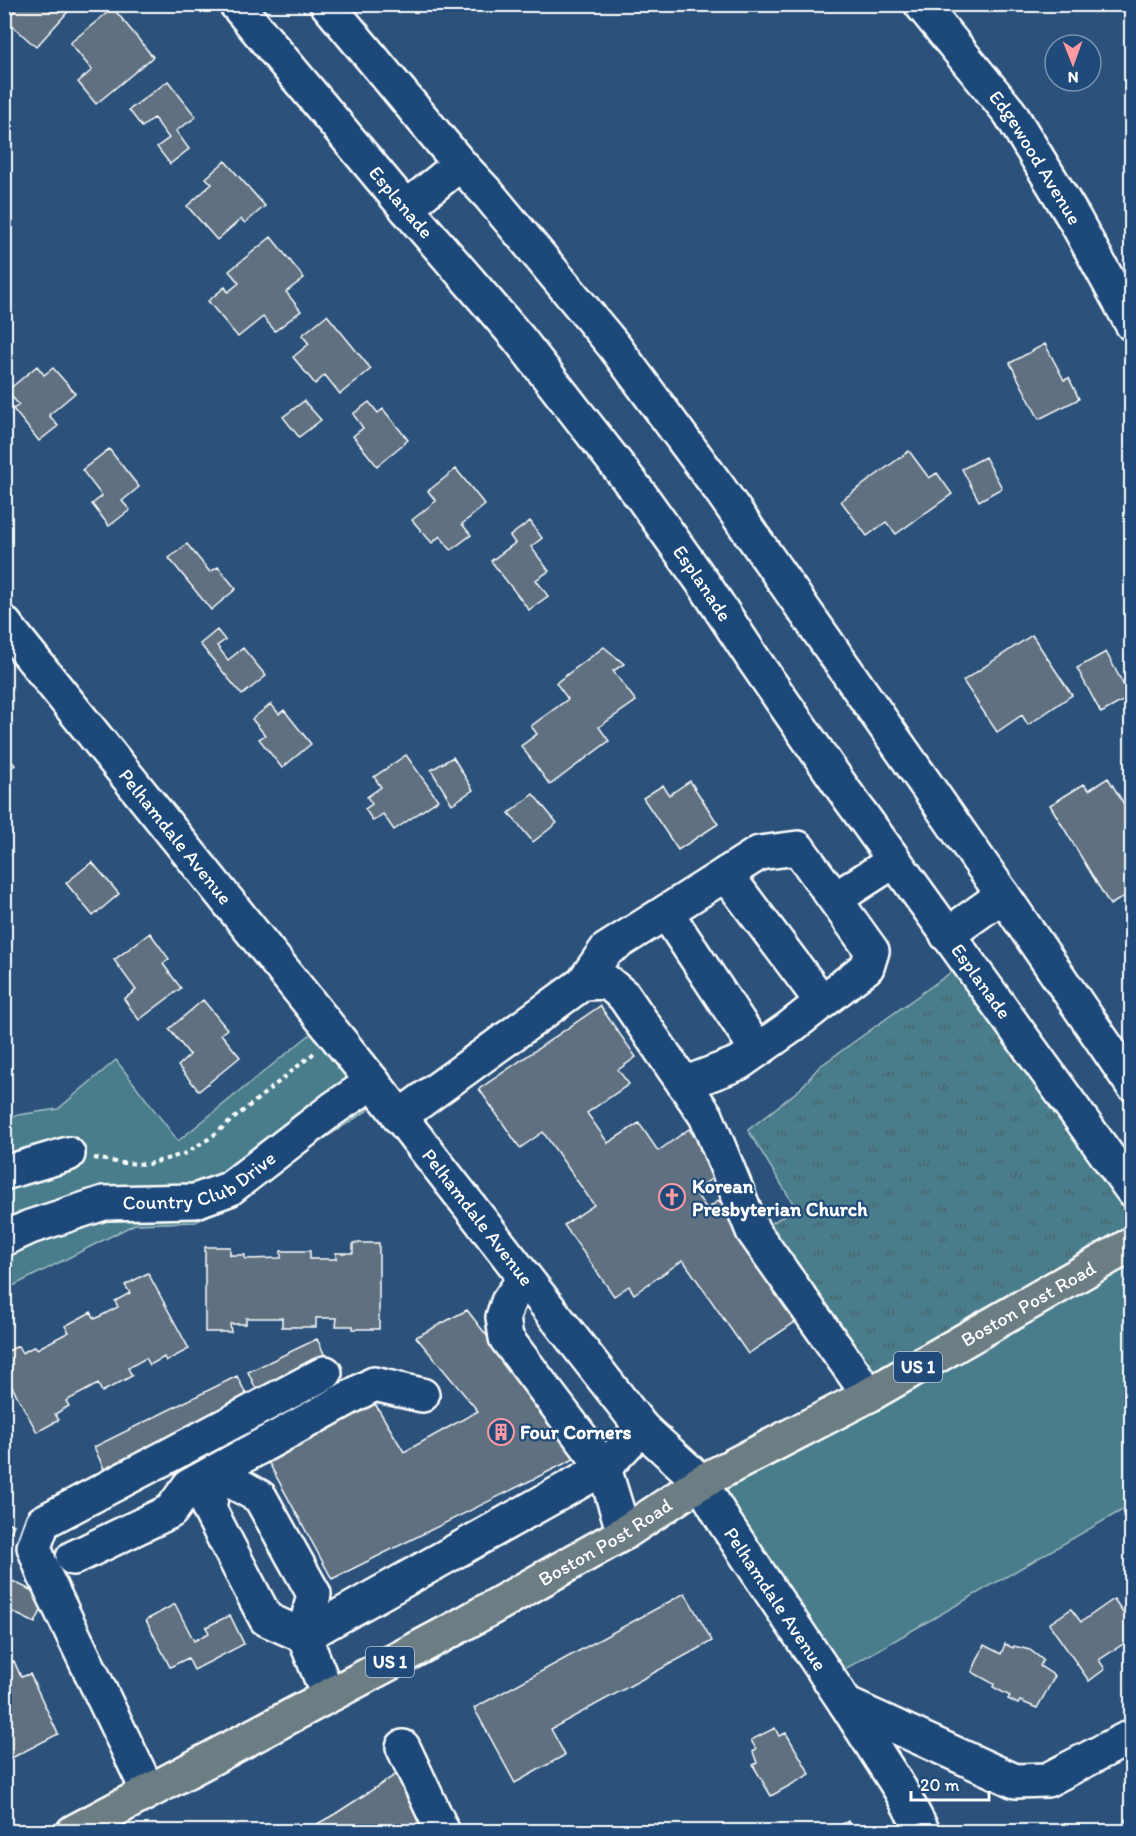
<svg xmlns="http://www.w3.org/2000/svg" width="1136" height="1836" font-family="Itim,sans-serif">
	<defs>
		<pattern id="park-tufts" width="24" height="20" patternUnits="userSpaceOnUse" patternTransform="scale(1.5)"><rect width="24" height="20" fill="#487d8b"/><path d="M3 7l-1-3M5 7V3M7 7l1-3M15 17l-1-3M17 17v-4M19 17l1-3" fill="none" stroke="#4a646c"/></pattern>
	</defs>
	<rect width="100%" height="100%" fill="#2c527b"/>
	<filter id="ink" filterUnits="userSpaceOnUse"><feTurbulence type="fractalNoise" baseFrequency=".0167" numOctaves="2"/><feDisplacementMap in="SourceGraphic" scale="12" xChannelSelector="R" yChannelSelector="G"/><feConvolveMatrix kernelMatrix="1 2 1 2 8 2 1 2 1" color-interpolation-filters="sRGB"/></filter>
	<g filter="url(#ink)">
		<!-- green -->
		<path fill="#487d8b" stroke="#a4bec5" stroke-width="1.5" d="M328,1020L388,1097L196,1222L135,1224L5,1290V1117L58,1109L116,1060L178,1141Z
			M1131,1237V1505L838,1673L701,1482Z"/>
		<!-- park -->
		<path fill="url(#park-tufts)" stroke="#a4bec5" stroke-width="1.5" d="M961,965L1131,1200V1237L869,1384L764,1228L796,1208L748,1130L800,1089L819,1067Z"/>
		<!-- building -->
		<path fill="#5e7180" stroke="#fff" stroke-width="1.5" d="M20,4H75L36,47L6,20Z
			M113,8L153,57L96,104L78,82L92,70L70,43Z
			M168,81L196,117L176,131L189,149L170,164L157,147L169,138L154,118L142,127L129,110Z
			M225,161L265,206L245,223L241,219L217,240L187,206L212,184L206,178Z
			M271,237L304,278L286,292L301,311L275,331L263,317L238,337L208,301L225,287L228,292L239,283L229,271Z
			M327,315L371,369L340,394L325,375L315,384L293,357L309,344L302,335Z
			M1045,344L1064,380L1069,378L1079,399L1039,419L1010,363Z
			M37,366L44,375L53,368L75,393L49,415L58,426L39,441L13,409L19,405L7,391Z
			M304,401L321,420L299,437L283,417Z
			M369,402L378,413L383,409L408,440L377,466L353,436L363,428L353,414Z
			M109,449L139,487L122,501L130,510L109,526L92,504L102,496L82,470Z
			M909,451L929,478L937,473L952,494L896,534L886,522L867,536L841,501Z
			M985,457L1002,488L979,501L962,469Z
			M456,469L485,505L462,524L471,535L451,550L440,536L432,543L412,520L436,501L428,491Z
			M530,521L542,538L531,547L549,571L536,580L548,596L529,610L491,561L515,543L510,536Z
			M187,544L210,572L218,567L236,589L211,610L169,558Z
			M217,630L225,640L217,646L228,660L243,648L266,676L242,695L200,644Z
			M1032,635L1072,695L1028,725L1022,715L997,732L963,681Z
			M604,647L624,664L613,671L636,701L599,727L609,741L550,785L521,746L537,734L531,726L568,699L556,683Z
			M1106,652L1130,697L1101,713L1077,668Z
			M271,704L279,714L284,710L311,744L282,768L259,739L265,735L252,719Z
			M4,752L15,765L4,773Z
			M406,755L438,800L394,830L383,814L373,821L365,809L372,804L367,797L381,787L374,777Z
			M453,757L473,790L452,804L431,770Z
			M1108,778L1132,817V892L1110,905L1050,805L1084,784L1089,790Z
			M690,781L718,824L678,850L643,798L663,785L669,795Z
			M533,794L557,823L533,842L509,813Z
			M92,862L119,894L93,916L66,883Z
			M150,933L169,959L163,964L181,988L139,1020L124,999L136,990L114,960Z
			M203,1000L227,1029L221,1034L240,1057L199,1091L178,1066L190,1055L169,1029Z
			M600,1006L636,1057L618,1070L629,1084L587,1113L608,1143L639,1123L658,1151L689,1129L720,1173L694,1191L707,1209L719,1200L801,1318L748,1354L683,1260L634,1294L629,1286L614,1296L564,1225L594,1205L543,1132L520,1148L479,1089Z
			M353,1243H379V1329H353V1326H336L337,1318H316V1327H282V1318H246V1324H230L231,1332H205V1247H230V1255H245V1259L281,1258V1251H310V1259H336V1253H353Z
			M148,1273L189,1349L166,1361L164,1357L150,1365L146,1358L128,1368L132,1376L102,1392L98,1384L66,1401L69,1406L55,1414L59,1420L37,1432L4,1372V1353L18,1346L22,1353L35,1346L37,1349L69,1332L65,1326L91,1312L95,1319L118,1307L115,1301L130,1293L125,1285Z
			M467,1310L580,1456L332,1579L263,1452L371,1397L404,1452L478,1411L416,1337Z
			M317,1339L327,1360L258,1393L248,1372Z
			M237,1376L248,1398L104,1469L94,1447Z
			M4,1521L14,1525L4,1545Z
			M4,1577L47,1598L35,1623L4,1608Z
			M685,1593L712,1641L551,1729L565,1755L515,1783L474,1708Z
			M1114,1599L1132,1625V1638L1099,1660L1105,1669L1089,1681L1049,1624L1071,1609L1081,1622Z
			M175,1604L194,1641L209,1633L206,1627L230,1615L244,1644L194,1670L188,1658L170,1667L146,1620Z
			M1005,1644L1013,1648L1014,1646L1030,1650L1043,1660L1040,1666L1055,1676L1037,1708L1020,1701L1018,1704L1008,1699L1010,1696L993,1687L994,1684L972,1672L984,1645L1001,1654Z
			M14,1661L21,1677L30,1674L58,1734L4,1762V1665Z
			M775,1728L779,1736L786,1733L810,1774L771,1796L753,1765L757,1763L753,1752L756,1749L751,1740Z
			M398,1773L428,1832H303L335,1814Z
			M1132,1817V1832H1131L1125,1820Z
			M848,1821L854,1832H828Z"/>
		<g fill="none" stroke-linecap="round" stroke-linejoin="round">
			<defs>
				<g id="minor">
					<path id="s1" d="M236,4L406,208L519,339L642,497L706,587L754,660L843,789L1132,1190"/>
					<path d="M327,4L460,164L489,195L614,346L719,488L1003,895L1132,1084"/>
					<path id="s2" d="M921,4L1010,113L1074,218L1132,324"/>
					<path d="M406,208L460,164"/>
					<path id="s3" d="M4,623L373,1082L642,1428L701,1482L725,1523L846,1704L900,1789L923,1832"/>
					<path d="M726,874L822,1002"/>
					<path d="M835,899L894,861"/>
					<path d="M666,912L757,1050"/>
					<path d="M947,935L1003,895"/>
					<path d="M583,983L606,950L759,853L798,848L872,951L867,967L789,1028L739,1063L684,1084"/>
					<path d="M399,1117L583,983L607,982L624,996L706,1116L753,1231L869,1395"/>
					<path d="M4,1173L68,1154"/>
					<path id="s4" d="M4,1239L30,1227L104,1203L195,1201L229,1189L334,1108L373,1082"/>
					<path d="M624,1533L604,1468L642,1428"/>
					<path d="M73,1558L171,1511L189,1486L374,1384L422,1395"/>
					<path d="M304,1636L604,1468L506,1338L503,1317L508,1302L524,1279"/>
					<path d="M304,1636L266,1619L209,1509L215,1472L260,1497L314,1594L304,1636L328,1695"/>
					<path d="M846,1704L1015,1781L1047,1780L1132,1736"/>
					<path d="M403,1747L443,1832"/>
					<path d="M148,1791L44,1574L34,1547L43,1522L325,1373"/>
				</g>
				<g id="major">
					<path id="s5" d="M73,1832L456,1628L624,1533L701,1482L869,1395L1132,1244"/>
				</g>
			</defs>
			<!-- minor casing -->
			<use href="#minor" stroke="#fff" stroke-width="38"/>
			<!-- major casing -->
			<use href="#major" stroke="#fff" stroke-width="38"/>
			<!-- path -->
			<path stroke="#fff" stroke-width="4" stroke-dasharray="4.5 4.5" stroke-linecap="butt" d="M94,1158L122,1163L148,1164L184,1154L210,1138L314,1053"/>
			<!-- minor -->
			<use href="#minor" stroke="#1f4a7a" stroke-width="33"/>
			<!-- major -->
			<use href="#major" stroke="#6c7e84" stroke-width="33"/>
		</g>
	</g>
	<!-- icons -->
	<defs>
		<symbol id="church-ring" viewBox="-11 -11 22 22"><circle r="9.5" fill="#1f4a7a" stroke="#ff9aa2" stroke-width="1.5"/><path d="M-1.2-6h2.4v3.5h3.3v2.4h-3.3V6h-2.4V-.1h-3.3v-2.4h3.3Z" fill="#ff9aa2"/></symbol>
		<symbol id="building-ring" viewBox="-11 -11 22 22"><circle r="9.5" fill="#1f4a7a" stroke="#ff9aa2" stroke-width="1.5"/><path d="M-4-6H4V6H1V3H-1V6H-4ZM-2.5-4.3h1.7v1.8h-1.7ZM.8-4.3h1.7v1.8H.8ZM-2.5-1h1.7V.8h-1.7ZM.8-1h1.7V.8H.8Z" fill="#ff9aa2"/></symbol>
	</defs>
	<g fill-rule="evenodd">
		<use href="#church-ring" x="657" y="1182" width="30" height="30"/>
		<use href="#building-ring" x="486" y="1417" width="30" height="30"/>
	</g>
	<g text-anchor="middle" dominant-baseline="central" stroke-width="4.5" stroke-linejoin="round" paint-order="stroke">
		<!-- shield labels -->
		<g fill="#1f4a7a" stroke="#bcc9d7" stroke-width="1.5">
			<rect x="894" y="1352" width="48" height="30" rx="4.5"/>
			<rect x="366" y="1647" width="48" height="30" rx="4.5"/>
		</g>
		<g font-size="18" font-weight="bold" fill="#fff">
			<text x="918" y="1367">US 1</text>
			<text x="390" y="1662">US 1</text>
		</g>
		<!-- street labels -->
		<g font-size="20" fill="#fff" stroke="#1f4a7a">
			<text stroke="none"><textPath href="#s2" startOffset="192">Edgewood Avenue</textPath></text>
			<text stroke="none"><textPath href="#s1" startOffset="258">Esplanade</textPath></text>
			<text stroke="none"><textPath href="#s1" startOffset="744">Esplanade</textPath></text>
			<text stroke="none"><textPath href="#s3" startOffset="274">Pelhamdale Avenue</textPath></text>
			<text stroke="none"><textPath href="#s1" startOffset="1230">Esplanade</textPath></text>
			<text stroke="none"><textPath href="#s4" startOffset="207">Country Club Drive</textPath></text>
			<text stroke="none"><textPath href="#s3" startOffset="760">Pelhamdale Avenue</textPath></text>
			<text stroke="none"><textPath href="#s5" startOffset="1092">Boston Post Road</textPath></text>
			<text stroke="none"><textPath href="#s5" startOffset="606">Boston Post Road</textPath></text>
			<text stroke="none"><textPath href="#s3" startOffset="1246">Pelhamdale Avenue</textPath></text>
		</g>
		<!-- poi labels -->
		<g font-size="20" font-weight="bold" fill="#fff" stroke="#1f4a7a" text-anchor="start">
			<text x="692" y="1186">Korean<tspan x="692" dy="23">Presbyterian Church</tspan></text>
			<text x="520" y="1432">Four Corners</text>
		</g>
	</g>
	<!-- margin -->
	<rect width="1136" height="1836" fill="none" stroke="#1f4a7a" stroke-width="24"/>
	<rect x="12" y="12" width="1112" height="1812" fill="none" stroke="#fff" stroke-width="2" filter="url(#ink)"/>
	<!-- north arrow -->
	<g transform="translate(1073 63) rotate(179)"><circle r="28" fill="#1f4a7a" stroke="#7992af" stroke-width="1.5"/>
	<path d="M0-4.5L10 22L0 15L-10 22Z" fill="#ff9aa2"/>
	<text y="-9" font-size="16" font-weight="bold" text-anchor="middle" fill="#ffffff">N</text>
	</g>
	<!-- scale -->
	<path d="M911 1791v9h78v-9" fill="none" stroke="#ffffff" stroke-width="3"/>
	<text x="920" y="1791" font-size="18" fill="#ffffff" stroke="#1f4a7a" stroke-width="4.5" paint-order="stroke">20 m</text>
</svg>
